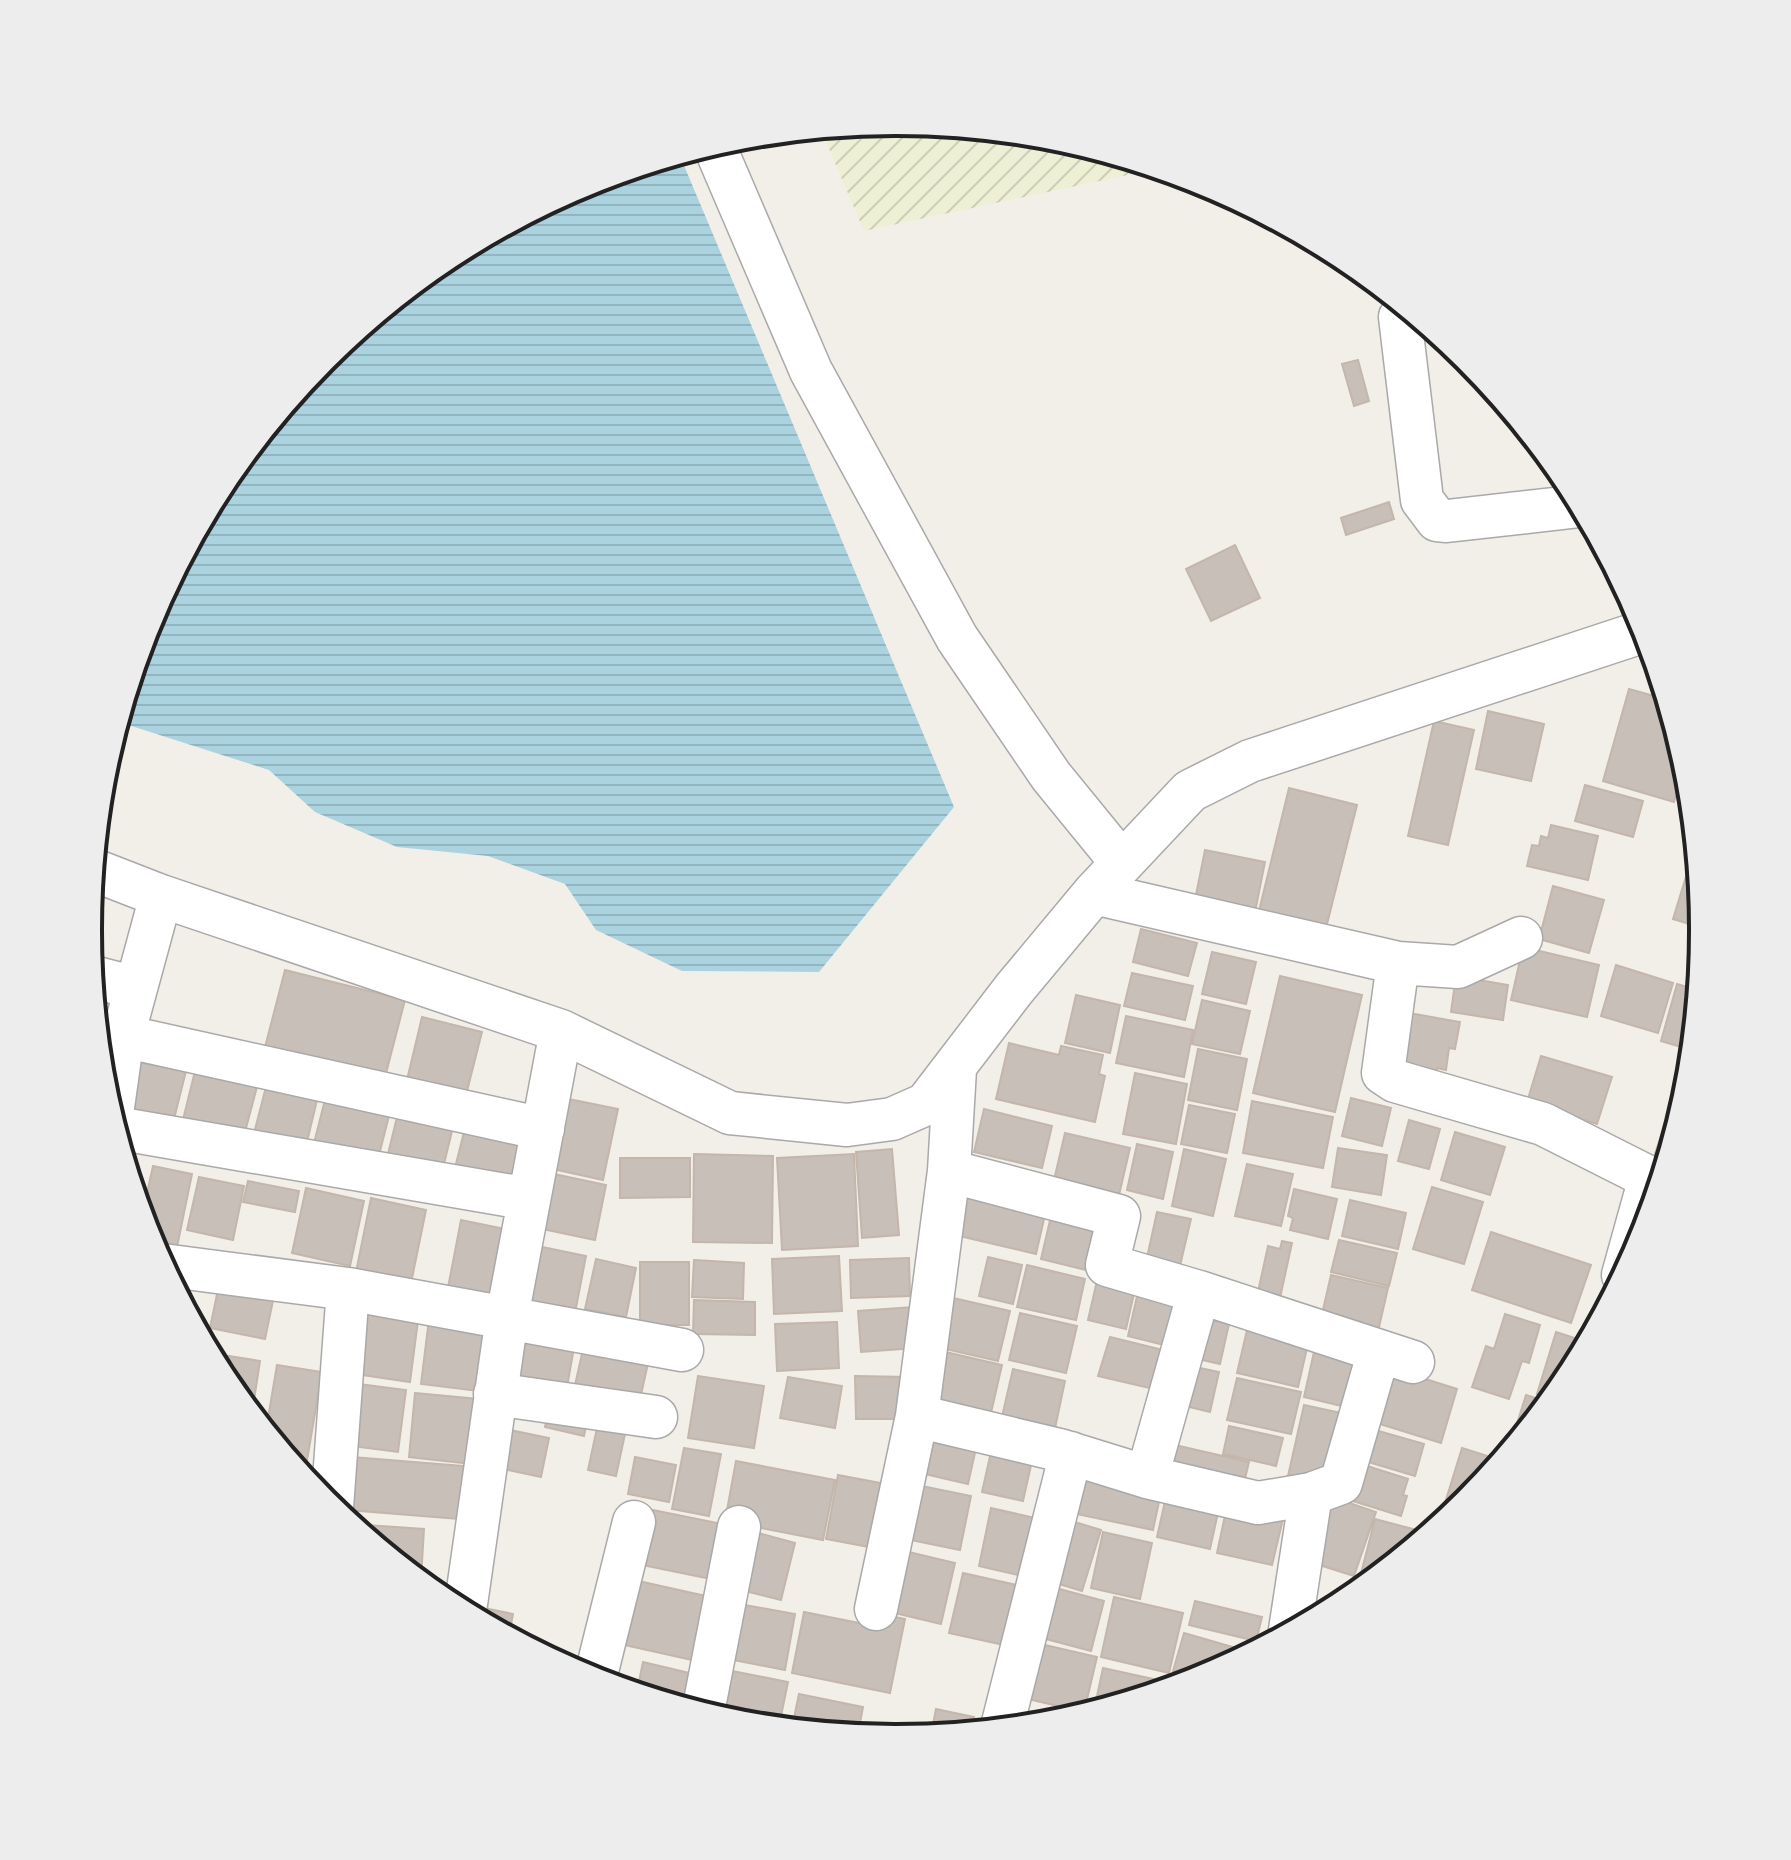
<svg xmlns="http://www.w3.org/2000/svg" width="1791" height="1860" font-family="'Open Sans',sans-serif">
	<defs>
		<pattern id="farmland-furrows" width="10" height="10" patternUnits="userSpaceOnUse" patternTransform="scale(2)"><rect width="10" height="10" fill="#eef0d5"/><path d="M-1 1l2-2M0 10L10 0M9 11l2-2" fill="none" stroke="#ccceb7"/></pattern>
		<pattern id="water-rules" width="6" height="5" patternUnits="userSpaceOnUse" patternTransform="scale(2)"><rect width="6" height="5" fill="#aad3df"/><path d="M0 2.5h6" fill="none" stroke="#92b5bf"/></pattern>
	</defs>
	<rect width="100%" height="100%" fill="#f2efe9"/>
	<!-- farmland -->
	<path fill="url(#farmland-furrows)" d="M896,123L1053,138L1156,169L864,231L821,130Z"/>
	<!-- water -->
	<path fill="url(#water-rules)" d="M680,156L954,807L819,972L682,971L596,930L565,884L488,856L397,847L315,812L269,770L119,722L150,621L224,481L325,359L447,258L587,184Z"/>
	<!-- building -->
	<path fill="#c7bfb8" stroke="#c4b6ab" stroke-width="2" d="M1358,360L1369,401L1354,406L1342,364Z
		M1389,502L1394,519L1346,535L1341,518Z
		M1235,545L1260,598L1211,621L1186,569Z
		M1629,689L1665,699L1685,764L1674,802L1603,781Z
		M1488,711L1544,724L1531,781L1476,769Z
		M1434,721L1474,730L1448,845L1408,836Z
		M1585,785L1643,801L1633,837L1575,821Z
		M1289,788L1357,805L1324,936L1257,919Z
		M1551,825L1598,836L1588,880L1527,866L1532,845L1539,846L1541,836L1548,838Z
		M1205,850L1265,862L1254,917L1194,905Z
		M1692,857L1696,858L1703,928L1673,919Z
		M1553,886L1604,900L1589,953L1539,939Z
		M1141,929L1197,943L1188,976L1133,962Z
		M1523,947L1599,965L1587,1017L1511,1000Z
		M1212,952L1256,962L1246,1004L1202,994Z
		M1616,965L1673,983L1658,1033L1601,1016Z
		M285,970L405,1000L384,1081L264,1051Z
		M1132,973L1193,986L1185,1020L1124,1006Z
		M1280,976L1362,995L1335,1112L1253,1093Z
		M1456,976L1508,985L1503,1020L1451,1012Z
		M1677,984L1697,990L1691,1050L1661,1041Z
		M1076,995L1120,1005L1110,1053L1065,1043Z
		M1202,1000L1250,1011L1240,1054L1192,1044Z
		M1409,1013L1460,1022L1455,1049L1449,1048L1446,1070L1437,1068L1435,1079L1398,1072Z
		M96,1014L105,1017L99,1039Z
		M1126,1016L1193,1030L1184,1077L1116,1063Z
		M422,1017L482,1032L465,1099L406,1084Z
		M1009,1043L1059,1055L1061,1046L1103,1055L1099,1074L1105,1076L1095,1122L996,1099Z
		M1198,1049L1247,1059L1237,1110L1188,1100Z
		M1541,1056L1612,1077L1597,1124L1527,1102Z
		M133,1061L186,1071L171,1131L122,1116Z
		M196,1067L258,1083L242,1143L181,1128Z
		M1135,1073L1187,1084L1176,1144L1123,1134Z
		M267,1083L318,1096L305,1150L253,1137Z
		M327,1092L391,1108L378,1159L314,1143Z
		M554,1096L618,1109L603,1180L539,1166Z
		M1351,1098L1391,1108L1382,1146L1342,1136Z
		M1252,1101L1333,1117L1323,1168L1243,1153Z
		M400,1105L455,1119L441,1176L386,1162Z
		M1189,1105L1235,1114L1227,1153L1181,1144Z
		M1670,1108L1680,1111L1663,1170L1651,1166Z
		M984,1109L1052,1126L1042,1168L974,1152Z
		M467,1120L529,1136L515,1191L453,1176Z
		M1409,1120L1440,1129L1429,1169L1398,1161Z
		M1455,1132L1505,1147L1490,1195L1441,1180Z
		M1065,1133L1130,1148L1119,1195L1054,1180Z
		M1137,1144L1173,1152L1163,1199L1127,1190Z
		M1338,1148L1387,1155L1381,1195L1332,1187Z
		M892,1149L899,1235L862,1238L856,1152Z
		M1184,1149L1226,1159L1213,1216L1172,1206Z
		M694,1154L773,1156L772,1243L693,1242Z
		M854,1154L858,1246L782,1250L777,1158Z
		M620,1158H690V1197L620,1198Z
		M1247,1164L1293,1174L1281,1226L1235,1216Z
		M153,1166L192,1174L177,1247L151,1241L142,1216Z
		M540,1171L606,1185L595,1240L528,1226Z
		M199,1177L244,1186L233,1240L187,1230Z
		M248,1181L299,1191L295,1212L243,1202Z
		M966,1187L1047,1206L1036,1254L955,1235Z
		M1432,1187L1483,1202L1464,1264L1413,1249Z
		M306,1188L364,1201L350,1266L292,1253Z
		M1294,1189L1337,1199L1328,1239L1290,1230L1293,1218L1288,1216Z
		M371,1198L426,1210L410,1288L355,1277Z
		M1350,1200L1406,1213L1398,1249L1342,1236Z
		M1052,1212L1097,1222L1086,1270L1041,1259Z
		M1157,1212L1191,1219L1179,1270L1146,1262Z
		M461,1220L505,1229L490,1306L446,1298Z
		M1491,1232L1591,1265L1571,1323L1472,1290Z
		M1339,1240L1397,1253L1389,1286L1331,1272Z
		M1282,1241L1292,1243L1278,1307L1256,1301L1268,1246L1280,1249Z
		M528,1244L586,1256L574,1318L515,1306Z
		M839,1256L842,1311L774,1314L772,1259Z
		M988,1257L1022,1265L1013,1304L979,1296Z
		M909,1258L910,1296L851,1298L850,1260Z
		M596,1259L636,1268L626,1317L585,1309Z
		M694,1260L744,1263L743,1299L692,1297Z
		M640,1262H689V1325H640Z
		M1027,1265L1085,1279L1076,1320L1017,1307Z
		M1099,1272L1137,1280L1126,1329L1088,1320Z
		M1331,1275L1388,1288L1376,1340L1319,1327Z
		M220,1280L275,1291L265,1339L210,1328Z
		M1140,1283L1185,1293L1172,1347L1128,1336Z
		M949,1297L1010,1311L998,1361L937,1347Z
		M694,1300L755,1302V1335L693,1334Z
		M357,1306L419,1313L410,1382L348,1373Z
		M913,1307L916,1348L861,1352L858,1311Z
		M1020,1313L1077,1326L1066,1373L1009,1360Z
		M1505,1314L1540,1325L1529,1363L1522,1361L1509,1399L1472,1387L1486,1346L1494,1349Z
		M1198,1317L1229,1324L1220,1364L1189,1357Z
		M429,1319L486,1326L478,1391L421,1384Z
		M837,1322L839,1368L777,1371L775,1324Z
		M515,1325L576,1336L566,1393L504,1382Z
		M1247,1330L1308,1344L1298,1387L1237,1373Z
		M1556,1332L1587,1342L1567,1379L1551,1398L1537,1394Z
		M586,1336L651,1350L638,1408L573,1394Z
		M1110,1337L1163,1350L1154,1389L1098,1376Z
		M1316,1343L1366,1355L1354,1409L1304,1397Z
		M937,1350L1002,1365L988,1426L923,1411Z
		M210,1353L260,1361L252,1413L224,1378Z
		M277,1365L322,1372L305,1472L300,1471L266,1430Z
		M1186,1365L1219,1372L1210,1412L1177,1404Z
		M1381,1365L1457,1389L1441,1443L1364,1419Z
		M1013,1369L1065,1381L1054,1433L1001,1421Z
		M698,1376L764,1386L754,1448L688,1438Z
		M855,1376L909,1377V1419H856Z
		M788,1377L842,1386L835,1428L780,1418Z
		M1237,1378L1301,1392L1291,1434L1227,1420Z
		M351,1383L406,1390L398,1452L343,1445Z
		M415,1393L478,1399L471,1464L409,1457Z
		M1526,1395L1548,1402L1509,1449Z
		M550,1404L589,1412L584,1436L545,1427Z
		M1304,1405L1346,1414L1329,1485L1288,1476Z
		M600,1414L628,1420L616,1476L588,1470Z
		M1229,1426L1283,1438L1276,1466L1223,1454Z
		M926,1427L978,1439L968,1484L916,1472Z
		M505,1429L549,1438L541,1477L498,1468Z
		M1375,1430L1424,1444L1415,1476L1365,1461Z
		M1162,1442L1249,1462L1242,1491L1155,1471Z
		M993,1443L1034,1452L1023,1501L982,1492Z
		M684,1448L721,1454L709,1516L672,1509Z
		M1462,1448L1500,1460L1466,1501L1456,1510L1444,1506Z
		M352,1457L475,1467L471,1520L348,1510Z
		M635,1457L676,1465L669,1502L628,1494Z
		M736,1461L835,1480L823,1540L725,1521Z
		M1364,1465L1408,1479L1403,1495L1407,1496L1401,1516L1353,1501Z
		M1083,1466L1163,1483L1153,1530L1072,1513Z
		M838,1475L897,1486L885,1550L826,1539Z
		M912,1484L971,1496L960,1550L901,1538Z
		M1168,1488L1221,1499L1210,1549L1157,1537Z
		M1332,1497L1376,1512L1354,1576L1310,1562Z
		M1227,1506L1283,1519L1272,1565L1217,1553Z
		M991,1508L1035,1518L1022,1576L979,1566Z
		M653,1510L727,1525L716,1580L642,1565Z
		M1065,1519L1101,1530L1082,1591L1046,1580Z
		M1375,1519L1428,1533L1366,1583L1359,1581Z
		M352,1524L424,1529L421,1579L419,1578Z
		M747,1530L795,1543L781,1600L733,1588Z
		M1103,1532L1152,1543L1140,1599L1091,1588Z
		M896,1549L955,1563L941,1624L882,1610Z
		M963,1573L1017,1585L1004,1645L949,1633Z
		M634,1580L715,1598L701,1662L620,1644Z
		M1041,1584L1104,1601L1091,1651L1027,1634Z
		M1114,1597L1183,1613L1169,1673L1101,1657Z
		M1195,1601L1262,1617L1256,1641L1189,1625Z
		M734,1603L795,1614L785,1670L723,1658Z
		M474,1606L513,1614L509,1635L472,1615Z
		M861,1610L905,1619L890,1693L792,1673L804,1612L859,1623Z
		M1184,1633L1250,1652L1198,1678L1173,1671Z
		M1032,1642L1097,1657L1084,1712L1019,1697Z
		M643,1662L702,1676L695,1709L637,1691Z
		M1103,1668L1167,1682L1165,1688L1094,1710Z
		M722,1669L788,1682L779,1726L738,1722L713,1714Z
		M1171,1677L1187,1681L1169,1687Z
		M799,1694L863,1707L858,1734L792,1727Z
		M1014,1708L1060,1720L1009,1726Z
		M936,1709L974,1717L971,1730L931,1734Z"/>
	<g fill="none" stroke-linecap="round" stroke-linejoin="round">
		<defs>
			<path id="minor" d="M714,145L811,371L957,638L1051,776L1122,863
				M1406,309L1400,317L1422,500L1437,520L1447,521L1580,506
				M94,870L161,896L561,1031L730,1113L847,1125L892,1119L926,1104L1014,989L1094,893L1190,791L1250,761L1645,631
				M1094,893L1398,963L1458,967L1521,938
				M1398,963L1383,1073L1395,1081L1543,1124L1650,1178L1623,1275
				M93,977L136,988
				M123,1036L543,1129
				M112,1114L123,1036L161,896
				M116,1128L529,1199
				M949,1171L1119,1216L1107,1265L1199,1292L1413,1362
				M163,1265L348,1289L682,1350
				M495,1394L656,1417
				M917,1416L1063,1451L1147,1477L1258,1503L1311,1494L1341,1483L1379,1351
				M1147,1477L1199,1292
				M332,1507L348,1289
				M876,1609L917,1416L949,1171L955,1069
				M465,1611L507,1317L561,1031
				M1290,1630L1311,1494
				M595,1679L634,1522
				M703,1712L739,1527
				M1002,1727L1071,1453"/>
		</defs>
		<!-- minor casing -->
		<use href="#minor" stroke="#a9a9a9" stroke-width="45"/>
		<!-- minor -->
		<use href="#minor" stroke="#fff" stroke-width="42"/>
	</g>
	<!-- crop -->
	<path d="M0 0H1791V1860H0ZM895 136H896A793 793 0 0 1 1689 929V931A793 793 0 0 1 896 1724H895A793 793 0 0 1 102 931V929A793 793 0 0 1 895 136Z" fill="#ededed" fill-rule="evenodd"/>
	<path fill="none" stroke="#222" stroke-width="4" d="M895 136H896A793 793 0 0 1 1689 929V931A793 793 0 0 1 896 1724H895A793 793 0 0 1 102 931V929A793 793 0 0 1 895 136Z"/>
</svg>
